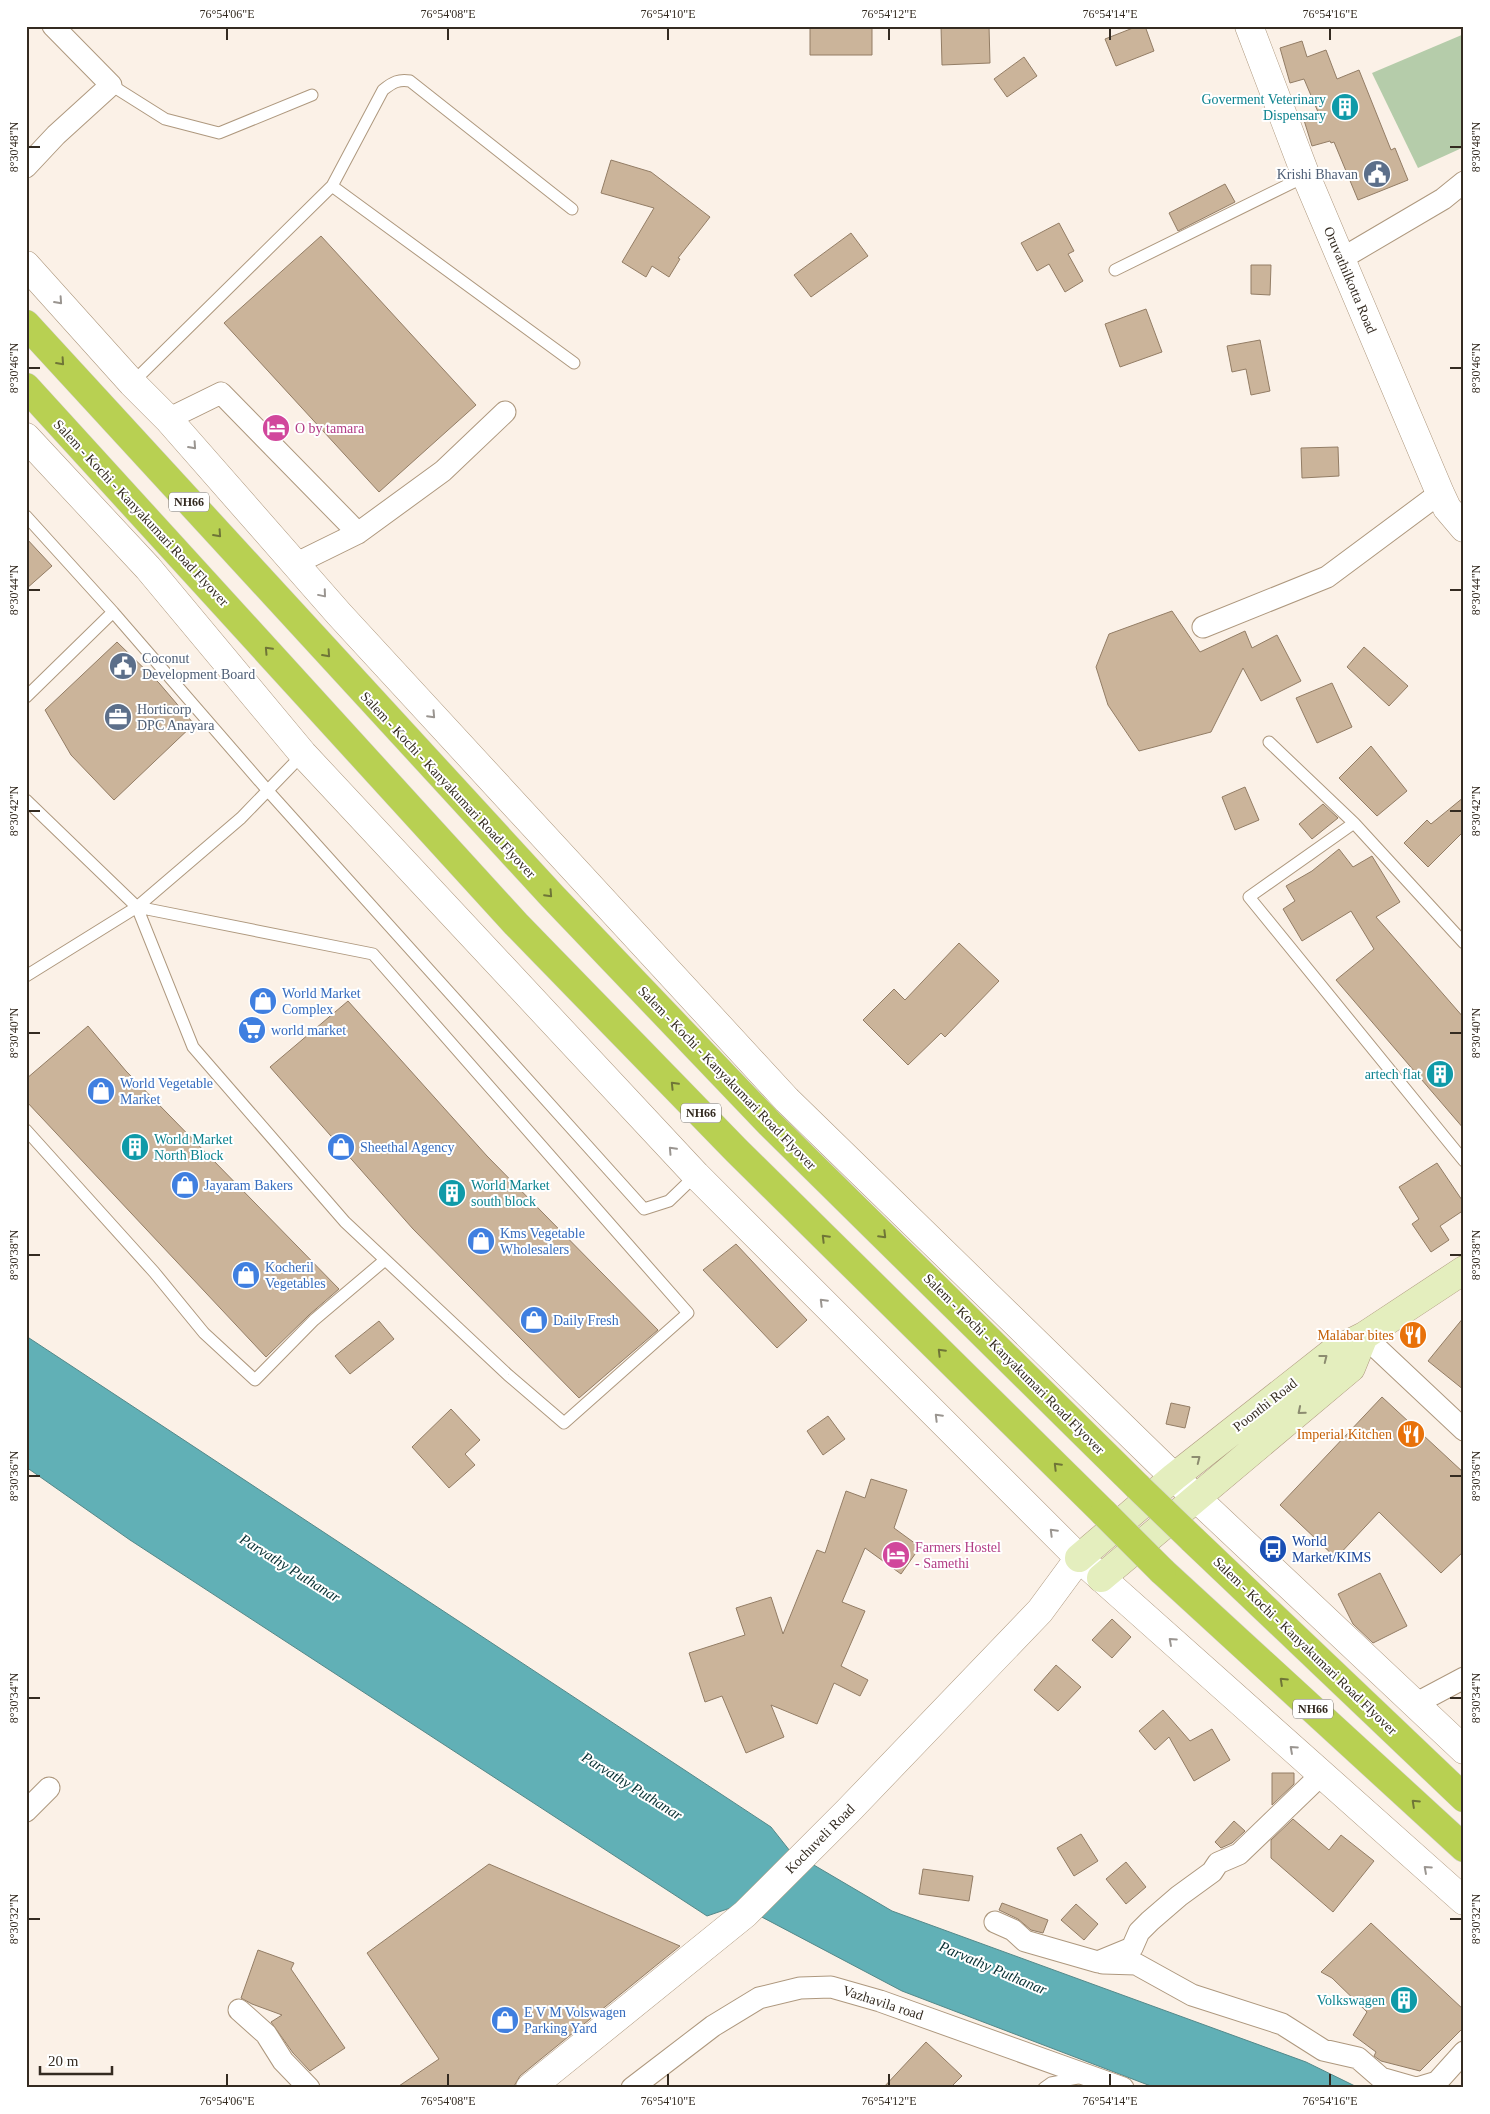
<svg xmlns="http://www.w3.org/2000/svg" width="1490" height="2114" font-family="Georgia,serif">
	<rect width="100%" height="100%" fill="#fbf1e7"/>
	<!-- green -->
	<path fill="#b5ccaa" d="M1464,34V147L1418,168L1372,73Z"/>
	<!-- water -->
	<path fill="#61b0b6" stroke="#548889" d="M26,1336L771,1827L790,1851L892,1911L1306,2062L1359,2088H1156L902,1991L739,1905L707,1916L130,1540L26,1467Z"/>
	<!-- building -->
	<path fill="#cbb49a" stroke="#937d65" d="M810,26H872V55H810Z
		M941,26H989L990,63L942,65Z
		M1138,26H1145L1154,51L1116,66L1105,39Z
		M1302,41L1307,57L1326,50L1337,79L1359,70L1391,150L1395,148L1408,180L1358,200L1334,142L1331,143L1330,141L1312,146L1303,117L1318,112L1304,79L1290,83L1280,48Z
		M1024,57L1037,76L1007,97L994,79Z
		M611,160L651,172L710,217L678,258L680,259L669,277L652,266L646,277L622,262L654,208L601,193Z
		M1225,184L1235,202L1178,231L1169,213Z
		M1059,223L1074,251L1068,254L1083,281L1065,292L1049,264L1037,271L1021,243Z
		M851,233L868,256L811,297L794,275Z
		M321,236L476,405L379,492L224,323Z
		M1251,265H1271L1270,295L1251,294Z
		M1146,309L1162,352L1120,367L1105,324Z
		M1260,340L1270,391L1251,395L1246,369L1232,372L1227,346Z
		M1338,447L1339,476L1302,478L1301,448Z
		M26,538L52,566L26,589Z
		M1172,611L1200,652L1245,631L1252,648L1277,635L1301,681L1261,701L1243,668L1211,732L1139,751L1108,705L1096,667L1109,634Z
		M117,642L159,683L194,724L114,800L71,755L45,710Z
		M1364,647L1408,686L1389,706L1347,667Z
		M1332,683L1352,727L1317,743L1296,698Z
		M1371,746L1407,791L1377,816L1339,778Z
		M1245,787L1259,820L1235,830L1222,797Z
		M1464,797V831L1428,867L1404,843L1427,820L1431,824Z
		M1323,804L1338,818L1312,839L1299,824Z
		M1339,849L1353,867L1372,856L1400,902L1376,917L1464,1018V1129L1336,980L1374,949L1351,911L1302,941L1283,909L1295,901L1286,886L1312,871Z
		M959,943L999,981L945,1037L941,1033L908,1065L863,1020L894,989L905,1000Z
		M348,1001L487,1156L658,1330L579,1398L413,1229L270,1067Z
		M88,1026L126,1071L339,1289L309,1315L266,1357L26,1101V1079Z
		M1437,1163L1464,1203V1210L1440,1226L1449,1240L1431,1252L1412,1224L1419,1219L1399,1187Z
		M736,1244L807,1320L777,1348L703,1270Z
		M1464,1317V1390L1428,1361Z
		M379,1321L394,1339L350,1374L335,1356Z
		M1382,1397L1464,1473V1551L1441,1573L1379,1512L1336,1558L1280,1505Z
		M1171,1403L1190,1407L1185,1428L1166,1424Z
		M451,1409L480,1440L465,1454L475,1465L449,1488L412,1447Z
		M828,1416L845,1439L823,1455L807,1431Z
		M871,1479L907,1490L894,1528L920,1547L901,1574L865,1548L842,1602L865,1611L841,1666L868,1680L860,1696L834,1683L817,1724L771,1705L784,1737L746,1753L722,1696L705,1702L689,1653L745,1635L736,1608L771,1597L783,1634L817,1550L825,1553L846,1491L865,1498Z
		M1380,1573L1407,1626L1373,1643L1353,1624L1338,1594Z
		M1112,1619L1131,1637L1112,1658L1092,1640Z
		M1056,1665L1081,1687L1058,1711L1034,1690Z
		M1163,1710L1190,1741L1212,1729L1230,1760L1194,1781L1169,1737L1155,1750L1139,1731Z
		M1272,1773H1294V1784L1272,1805Z
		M1293,1819L1329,1850L1341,1835L1374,1861L1333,1912L1271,1858V1840Z
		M1234,1821L1245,1831L1232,1843L1221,1848L1215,1842Z
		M1081,1834L1098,1861L1074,1876L1057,1848Z
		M1126,1862L1146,1887L1126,1904L1106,1879Z
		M489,1864L680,1946L520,2076L513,2088H396L439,2059L367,1953Z
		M923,1869L973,1876L969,1901L919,1894Z
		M1002,1903L1048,1920L1043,1933L1031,1930L1018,1919L999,1910Z
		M1076,1904L1098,1924L1084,1940L1061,1920Z
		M1371,1923L1464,2010V2027L1420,2071L1381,2061L1374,2056L1376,2052L1353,2035L1367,2012L1332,1978L1321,1972Z
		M258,1950L294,1963L291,1969L345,2048L310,2071L293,2053L271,2022L282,2015L252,2004L241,1998Z
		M926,2042L962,2076L950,2088H883Z"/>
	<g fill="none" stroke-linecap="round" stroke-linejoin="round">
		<defs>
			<path id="service" d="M111,85L165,119L219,133L312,95
				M332,186L574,363
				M1115,270L1306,176
				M132,383L332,186L383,90C393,82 399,79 410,81L572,209
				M26,516L113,612L269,792L644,1209L669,1201L696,1175
				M26,697L113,612
				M1269,742L1354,823L1464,943
				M26,800L137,907L373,954L688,1313L564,1423L508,1375L345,1222L193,1047L137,907L241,818L303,754
				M1354,823L1249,897L1464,1161
				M26,976L137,907
				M26,1130L154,1272L204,1333L255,1380L314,1320L385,1260
				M1044,2088L1051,2083L1083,2077"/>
			<path id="minor" d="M26,167L56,135L111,85L53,26
				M1341,259L1443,199L1464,182
				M168,419L221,393L358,533
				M297,563L358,533L443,471L505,412
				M1203,627L1327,577L1440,493
				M1364,1336L1464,1430
				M1415,1704L1464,1678
				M26,1811L49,1788
				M995,1922L1013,1930L1025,1941L1098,1962L1132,1948L1139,1932L1150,1921L1179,1896L1212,1872L1218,1863L1239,1854L1322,1774
				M1103,1963L1136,1964L1192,1995L1282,2024L1323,2050L1358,2058L1381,2078L1416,2088
				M239,2010L266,2034L283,2061L309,2088
				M632,2088L713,2026L759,1998L800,1988L831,1987L880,2001L1123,2088
				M1417,2088L1437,2082L1464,2052"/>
			<path id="tertiary" d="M1249,26L1306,176L1440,493L1447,508L1464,528
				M26,265L132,383L168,419L339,614L787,1100L1174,1477L1464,1750
				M26,437L148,568L303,754L696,1175L1079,1558L1464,1901
				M530,2088L745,1914L848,1811L1040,1611L1079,1558"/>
			<path id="secondary" d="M1079,1558L1174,1477L1334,1351L1364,1336L1464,1270
				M1101,1578L1351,1368L1364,1336"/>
			<path id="trunk" d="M26,324L553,897L770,1124L1138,1487
				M26,387L516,924L737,1151L1104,1513
				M1192,1539L1464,1798
				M1162,1571L1464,1848"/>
		</defs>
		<!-- service casing -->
		<use href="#service" stroke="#ae987e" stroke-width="13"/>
		<!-- minor casing -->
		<use href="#minor" stroke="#ae987e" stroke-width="23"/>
		<!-- tertiary casing -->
		<use href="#tertiary" stroke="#ae987e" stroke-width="29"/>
		<!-- secondary casing -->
		<use href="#secondary" stroke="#ae987e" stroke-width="29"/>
		<!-- trunk casing -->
		<use href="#trunk" stroke="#d2d0ce" stroke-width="29"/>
		<!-- service -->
		<use href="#service" stroke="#fff" stroke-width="11"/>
		<!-- minor -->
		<use href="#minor" stroke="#fff" stroke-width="21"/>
		<!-- tertiary -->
		<use href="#tertiary" stroke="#fff" stroke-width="28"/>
		<!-- secondary -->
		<use href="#secondary" stroke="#e4eebe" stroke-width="28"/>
		<!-- trunk -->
		<use href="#trunk" stroke="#b8d052" stroke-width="28"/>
		<defs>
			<path id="trunk-bridge" d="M1138,1487L1192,1539
				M1104,1513L1162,1571"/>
		</defs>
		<!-- trunk-bridge casing -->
		<use href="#trunk-bridge" stroke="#d2d0ce" stroke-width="29" stroke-linecap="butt"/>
		<!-- trunk-bridge -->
		<use href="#trunk-bridge" stroke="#b8d052" stroke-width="28"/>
	</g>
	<!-- one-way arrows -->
	<defs><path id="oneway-chevron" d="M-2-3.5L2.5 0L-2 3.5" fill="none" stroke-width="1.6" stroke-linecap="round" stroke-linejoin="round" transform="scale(1.25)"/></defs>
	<g stroke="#9a9590">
		<use href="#oneway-chevron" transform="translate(59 301) rotate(48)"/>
		<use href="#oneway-chevron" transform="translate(193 446) rotate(48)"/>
		<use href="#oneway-chevron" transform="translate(323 594) rotate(50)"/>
		<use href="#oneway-chevron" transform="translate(432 715) rotate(47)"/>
		<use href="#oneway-chevron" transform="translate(672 1150) rotate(-133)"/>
		<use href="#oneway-chevron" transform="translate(823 1302) rotate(-135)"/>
		<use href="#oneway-chevron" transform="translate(938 1417) rotate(-135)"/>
		<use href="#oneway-chevron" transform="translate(1053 1532) rotate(-135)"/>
		<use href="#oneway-chevron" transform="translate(1172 1641) rotate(-138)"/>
		<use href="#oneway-chevron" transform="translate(1293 1749) rotate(-138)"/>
		<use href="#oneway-chevron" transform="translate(1427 1869) rotate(-138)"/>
	</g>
	<g stroke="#6f7537">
		<use href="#oneway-chevron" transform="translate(61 362) rotate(48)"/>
		<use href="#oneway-chevron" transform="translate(218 534) rotate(48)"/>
		<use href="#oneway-chevron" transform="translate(268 650) rotate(-133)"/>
		<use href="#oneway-chevron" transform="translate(327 654) rotate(48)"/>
		<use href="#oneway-chevron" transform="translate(549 894) rotate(47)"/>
		<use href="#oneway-chevron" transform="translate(674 1085) rotate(-134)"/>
		<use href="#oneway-chevron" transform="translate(883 1235) rotate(45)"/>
		<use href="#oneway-chevron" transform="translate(825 1238) rotate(-135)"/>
		<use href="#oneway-chevron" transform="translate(941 1352) rotate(-135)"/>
		<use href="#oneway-chevron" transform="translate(1057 1466) rotate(-135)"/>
		<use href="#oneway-chevron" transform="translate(1283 1681) rotate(-137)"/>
		<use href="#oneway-chevron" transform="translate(1415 1803) rotate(-137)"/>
	</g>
	<g stroke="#8c8c70">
		<use href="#oneway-chevron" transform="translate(1324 1358) rotate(-38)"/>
		<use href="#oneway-chevron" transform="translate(1301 1411) rotate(140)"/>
		<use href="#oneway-chevron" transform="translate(1197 1459) rotate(-38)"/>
	</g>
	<!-- ticks -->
	<path fill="none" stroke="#342b21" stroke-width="2" d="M227,28V40M448,28V40M668,28V40M889,28V40M1110,28V40M1330,28V40M28,147H40M1450,147H1462M28,368H40M1450,368H1462M28,590H40M1450,590H1462M28,811H40M1450,811H1462M28,1033H40M1450,1033H1462M28,1255H40M1450,1255H1462M28,1476H40M1450,1476H1462M28,1698H40M1450,1698H1462M28,1919H40M1450,1919H1462M227,2074V2086M448,2074V2086M668,2074V2086M889,2074V2086M1110,2074V2086M1330,2074V2086"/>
	<!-- icons -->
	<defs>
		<symbol id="building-disc" viewBox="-11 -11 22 22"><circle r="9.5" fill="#0f9aa8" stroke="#fff"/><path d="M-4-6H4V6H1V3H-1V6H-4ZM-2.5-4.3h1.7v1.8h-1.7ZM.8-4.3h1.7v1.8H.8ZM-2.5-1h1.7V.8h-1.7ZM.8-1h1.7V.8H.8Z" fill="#fff"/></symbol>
		<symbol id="civic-disc" viewBox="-11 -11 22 22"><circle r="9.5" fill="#5c6f8a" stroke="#fff"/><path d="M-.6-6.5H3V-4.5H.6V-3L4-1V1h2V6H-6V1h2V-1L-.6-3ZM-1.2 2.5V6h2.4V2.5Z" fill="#fff"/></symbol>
		<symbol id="hotel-disc" viewBox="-11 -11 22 22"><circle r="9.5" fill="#d1479c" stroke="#fff"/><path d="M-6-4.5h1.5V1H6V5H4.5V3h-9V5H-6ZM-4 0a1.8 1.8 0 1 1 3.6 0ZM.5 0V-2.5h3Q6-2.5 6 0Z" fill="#fff"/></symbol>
		<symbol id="office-disc" viewBox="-11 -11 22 22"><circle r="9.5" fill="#5c6f8a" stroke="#fff"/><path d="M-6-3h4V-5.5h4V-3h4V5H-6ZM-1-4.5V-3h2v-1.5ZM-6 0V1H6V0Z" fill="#fff"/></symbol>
		<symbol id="shop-disc" viewBox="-11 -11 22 22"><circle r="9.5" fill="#3f7fe0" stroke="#fff"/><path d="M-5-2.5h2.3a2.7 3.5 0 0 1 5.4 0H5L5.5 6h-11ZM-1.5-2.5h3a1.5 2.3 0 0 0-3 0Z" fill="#fff"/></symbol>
		<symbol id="supermarket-disc" viewBox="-11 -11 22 22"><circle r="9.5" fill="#3f7fe0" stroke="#fff"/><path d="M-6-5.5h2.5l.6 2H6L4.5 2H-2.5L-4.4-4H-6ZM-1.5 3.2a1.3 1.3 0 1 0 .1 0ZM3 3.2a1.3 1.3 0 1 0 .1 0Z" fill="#fff"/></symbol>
		<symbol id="restaurant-disc" viewBox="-11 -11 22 22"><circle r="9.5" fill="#e8710a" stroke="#fff"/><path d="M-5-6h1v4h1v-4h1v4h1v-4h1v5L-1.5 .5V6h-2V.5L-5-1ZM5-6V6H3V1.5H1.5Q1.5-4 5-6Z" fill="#fff"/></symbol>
		<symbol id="bus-disc" viewBox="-11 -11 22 22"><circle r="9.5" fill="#1a4fb4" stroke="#fff"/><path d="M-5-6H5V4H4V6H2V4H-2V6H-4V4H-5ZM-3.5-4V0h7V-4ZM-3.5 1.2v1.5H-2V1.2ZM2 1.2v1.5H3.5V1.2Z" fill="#fff"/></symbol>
	</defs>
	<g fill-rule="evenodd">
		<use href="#building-disc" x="1329" y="91" width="32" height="32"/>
		<use href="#civic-disc" x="1361" y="158" width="32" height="32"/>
		<use href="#hotel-disc" x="260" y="412" width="32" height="32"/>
		<use href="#civic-disc" x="107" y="650" width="32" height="32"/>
		<use href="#office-disc" x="102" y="701" width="32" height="32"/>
		<use href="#shop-disc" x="247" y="985" width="32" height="32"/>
		<use href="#supermarket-disc" x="236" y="1014" width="32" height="32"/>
		<use href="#building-disc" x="1424" y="1058" width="32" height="32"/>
		<use href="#shop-disc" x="85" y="1075" width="32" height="32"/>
		<use href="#building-disc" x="119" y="1131" width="32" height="32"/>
		<use href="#shop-disc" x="325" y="1131" width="32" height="32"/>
		<use href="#shop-disc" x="169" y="1169" width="32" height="32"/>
		<use href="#building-disc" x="436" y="1177" width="32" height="32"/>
		<use href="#shop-disc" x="465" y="1225" width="32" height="32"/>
		<use href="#shop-disc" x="230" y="1259" width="32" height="32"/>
		<use href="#shop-disc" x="518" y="1304" width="32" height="32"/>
		<use href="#restaurant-disc" x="1397" y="1319" width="32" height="32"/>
		<use href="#restaurant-disc" x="1395" y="1418" width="32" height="32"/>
		<use href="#bus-disc" x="1257" y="1533" width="32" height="32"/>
		<use href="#hotel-disc" x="880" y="1539" width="32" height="32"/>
		<use href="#building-disc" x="1388" y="1984" width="32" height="32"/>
		<use href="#shop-disc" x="489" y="2004" width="32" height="32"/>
	</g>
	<g text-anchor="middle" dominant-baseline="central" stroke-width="4" stroke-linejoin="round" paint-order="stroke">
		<!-- shield labels -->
		<g fill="#fff" stroke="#716b64" stroke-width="1">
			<rect x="169" y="492.5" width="40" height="19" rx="4"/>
			<rect x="681" y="1103.5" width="40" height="19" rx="4"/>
			<rect x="1293" y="1699.5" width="40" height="19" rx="4"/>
		</g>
		<g font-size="12" font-weight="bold" fill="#342b21">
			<text x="189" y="502">NH66</text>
			<text x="701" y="1113">NH66</text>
			<text x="1313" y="1709">NH66</text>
		</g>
		<!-- culture labels -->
		<g font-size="14" fill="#0d838f" stroke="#fff" text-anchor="end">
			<text x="1326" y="99">Goverment Veterinary<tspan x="1326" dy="16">Dispensary</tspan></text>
			<text x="1421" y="1074">artech flat</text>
			<text x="154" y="1139" text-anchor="start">World Market<tspan x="154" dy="16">North Block</tspan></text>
			<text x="471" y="1185" text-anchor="start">World Market<tspan x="471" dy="16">south block</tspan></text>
			<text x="1385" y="2000">Volkswagen</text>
		</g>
		<!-- service labels -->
		<g font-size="14" fill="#4e5e75" stroke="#fff" text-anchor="start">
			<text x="1358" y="174" text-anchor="end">Krishi Bhavan</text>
			<text x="142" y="658">Coconut<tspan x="142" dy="16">Development Board</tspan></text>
			<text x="137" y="709">Horticorp<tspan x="137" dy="16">DPC Anayara</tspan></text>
		</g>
		<!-- street labels -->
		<g font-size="14" fill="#342b21" stroke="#fff">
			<text transform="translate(1350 280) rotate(67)">Oruvathilkotta Road</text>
			<text transform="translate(141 513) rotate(47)">Salem - Kochi - Kanyakumari Road Flyover</text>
			<text transform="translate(448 785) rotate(47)">Salem - Kochi - Kanyakumari Road Flyover</text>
			<text transform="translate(727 1078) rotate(46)">Salem - Kochi - Kanyakumari Road Flyover</text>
			<text transform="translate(1014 1364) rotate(45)">Salem - Kochi - Kanyakumari Road Flyover</text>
			<text transform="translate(1265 1405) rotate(-38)">Poonthi Road</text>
			<text transform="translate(1305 1646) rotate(44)">Salem - Kochi - Kanyakumari Road Flyover</text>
			<text transform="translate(820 1839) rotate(-45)">Kochuveli Road</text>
			<text transform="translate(883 2003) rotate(18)">Vazhavila road</text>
		</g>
		<!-- hotel labels -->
		<g font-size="14" fill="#b23c85" stroke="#fff" text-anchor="start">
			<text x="295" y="428">O by tamara</text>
			<text x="915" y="1547">Farmers Hostel<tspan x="915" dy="16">- Samethi</tspan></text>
		</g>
		<!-- shop labels -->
		<g font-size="14" fill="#366cbe" stroke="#fff" text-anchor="start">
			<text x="282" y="993">World Market<tspan x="282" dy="16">Complex</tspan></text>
			<text x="271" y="1030">world market</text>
			<text x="120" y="1083">World Vegetable<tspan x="120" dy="16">Market</tspan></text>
			<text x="360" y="1147">Sheethal Agency</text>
			<text x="204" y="1185">Jayaram Bakers</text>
			<text x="500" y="1233">Kms Vegetable<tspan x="500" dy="16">Wholesalers</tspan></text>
			<text x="265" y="1267">Kocheril<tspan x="265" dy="16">Vegetables</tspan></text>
			<text x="553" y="1320">Daily Fresh</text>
			<text x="524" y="2012">E V M Volswagen<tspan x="524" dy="16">Parking Yard</tspan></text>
		</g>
		<!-- food labels -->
		<g font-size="14" fill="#c56008" stroke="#fff" text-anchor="end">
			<text x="1394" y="1335">Malabar bites</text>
			<text x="1392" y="1434">Imperial Kitchen</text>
		</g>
		<!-- transit labels -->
		<g font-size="14" fill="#164399" stroke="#fff" text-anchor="start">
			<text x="1292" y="1541">World<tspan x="1292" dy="16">Market/KIMS</tspan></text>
		</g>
		<!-- water labels -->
		<g font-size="15" font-style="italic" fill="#062f32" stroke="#fff">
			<text transform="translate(290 1568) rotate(32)">Parvathy Puthanar</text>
			<text transform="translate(632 1786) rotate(32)">Parvathy Puthanar</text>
			<text transform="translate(993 1968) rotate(23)">Parvathy Puthanar</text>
		</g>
	</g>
	<!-- border -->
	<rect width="1490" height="2114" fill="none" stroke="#ffffff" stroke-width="55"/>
	<!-- scale -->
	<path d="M40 2066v8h72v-8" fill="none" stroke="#342b21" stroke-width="2.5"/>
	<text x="48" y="2066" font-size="15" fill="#342b21" stroke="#ffffff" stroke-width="4" paint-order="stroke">20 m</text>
	<rect x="28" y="28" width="1434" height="2058" fill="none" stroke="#342b21" stroke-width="2"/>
	<g font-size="12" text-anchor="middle" fill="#342b21">
		<text x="227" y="18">76°54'06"E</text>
		<text x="448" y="18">76°54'08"E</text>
		<text x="668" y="18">76°54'10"E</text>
		<text x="889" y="18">76°54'12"E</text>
		<text x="1110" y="18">76°54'14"E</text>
		<text x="1330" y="18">76°54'16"E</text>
		<text transform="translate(14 147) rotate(-90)" y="4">8°30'48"N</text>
		<text transform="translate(1476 147) rotate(-90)" y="4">8°30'48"N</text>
		<text transform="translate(14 368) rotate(-90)" y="4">8°30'46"N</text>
		<text transform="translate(1476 368) rotate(-90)" y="4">8°30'46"N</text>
		<text transform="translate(14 590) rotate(-90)" y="4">8°30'44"N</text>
		<text transform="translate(1476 590) rotate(-90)" y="4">8°30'44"N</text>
		<text transform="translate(14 811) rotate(-90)" y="4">8°30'42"N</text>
		<text transform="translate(1476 811) rotate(-90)" y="4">8°30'42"N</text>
		<text transform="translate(14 1033) rotate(-90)" y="4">8°30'40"N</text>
		<text transform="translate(1476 1033) rotate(-90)" y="4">8°30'40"N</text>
		<text transform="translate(14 1255) rotate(-90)" y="4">8°30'38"N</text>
		<text transform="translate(1476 1255) rotate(-90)" y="4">8°30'38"N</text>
		<text transform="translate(14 1476) rotate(-90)" y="4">8°30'36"N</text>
		<text transform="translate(1476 1476) rotate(-90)" y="4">8°30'36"N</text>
		<text transform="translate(14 1698) rotate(-90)" y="4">8°30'34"N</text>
		<text transform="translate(1476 1698) rotate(-90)" y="4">8°30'34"N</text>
		<text transform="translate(14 1919) rotate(-90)" y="4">8°30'32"N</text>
		<text transform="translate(1476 1919) rotate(-90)" y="4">8°30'32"N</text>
		<text x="227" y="2105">76°54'06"E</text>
		<text x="448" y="2105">76°54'08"E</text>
		<text x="668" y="2105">76°54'10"E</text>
		<text x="889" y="2105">76°54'12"E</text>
		<text x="1110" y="2105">76°54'14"E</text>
		<text x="1330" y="2105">76°54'16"E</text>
	</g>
</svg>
